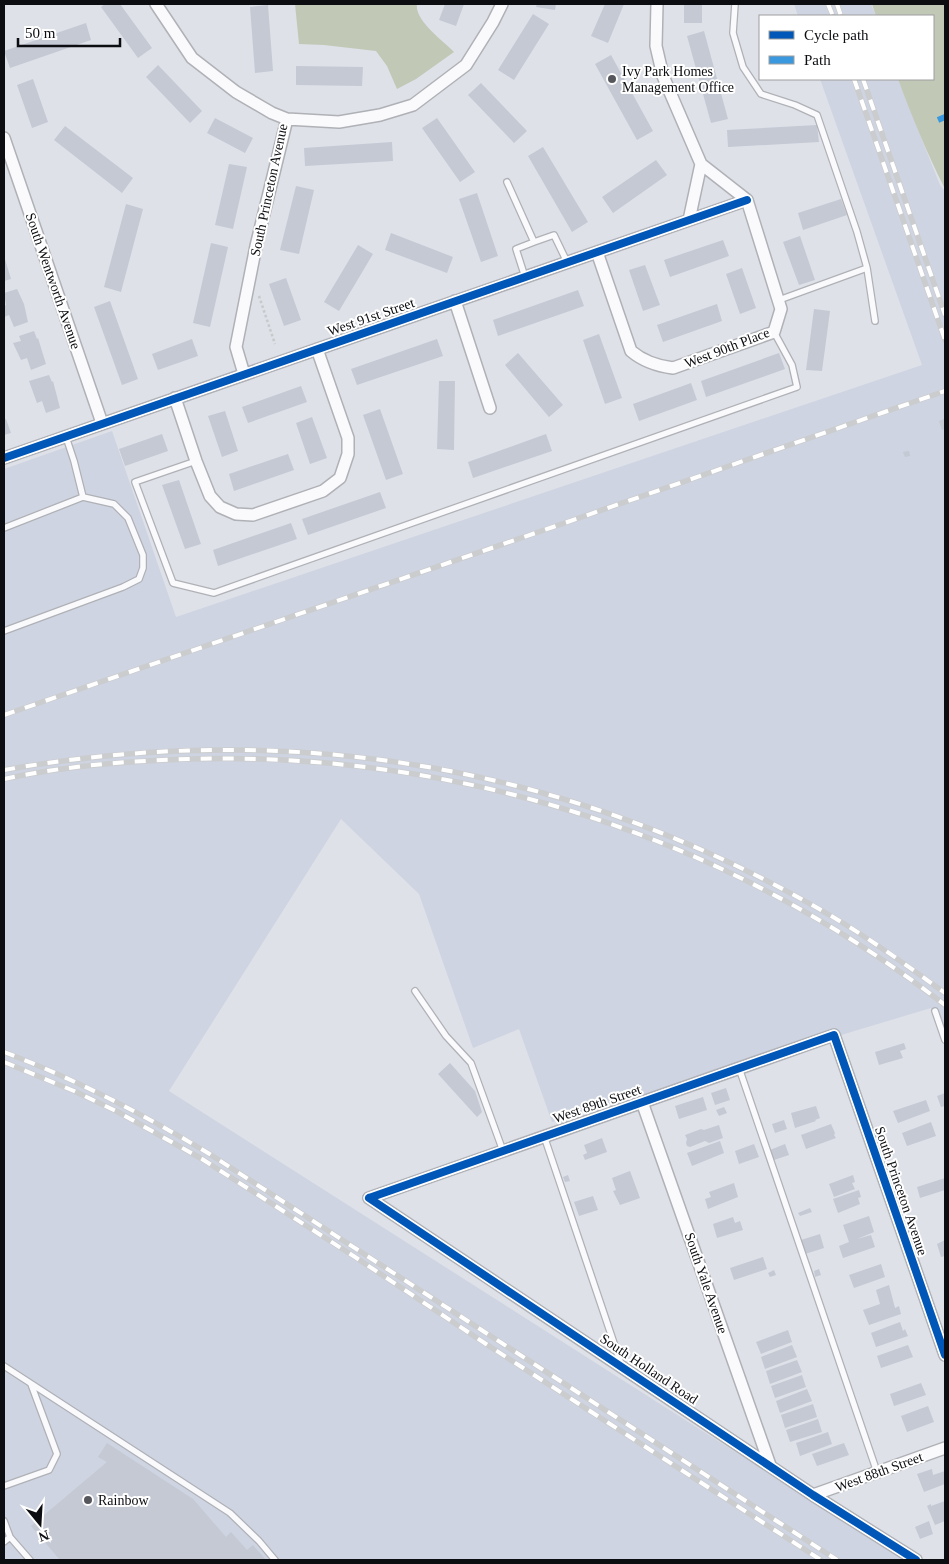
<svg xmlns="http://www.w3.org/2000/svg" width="949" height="1564" font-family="'Times New Roman',serif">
	<rect width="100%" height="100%" fill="#dee1e8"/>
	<!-- built -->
	<path fill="#ced4e1" d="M794,4H871L876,16H798Z
		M820,79H898L928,155L940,185L945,191V1042L931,1008L552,1122L519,1029L473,1048L419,894L341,819L169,1091L905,1560H4V469L112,431L176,617L922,365Z"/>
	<!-- green -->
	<path fill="#c2c8b6" d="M295,4H417C414,20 443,41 454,52L416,79L397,89L387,66L376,51L324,45L299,44Z
		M872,4H945V189C927,153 912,117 898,79H933V16H876Z"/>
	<!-- building -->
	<path fill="#c4c9d4" d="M105,4H120L152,48L138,58L101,7Z
		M445,4H464L456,26L439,20Z
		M537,4H556L555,10L536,7Z
		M605,4H624L608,43L591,36Z
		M684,4H702V23H684Z
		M268,5L273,71L255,73L250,7Z
		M533,14L549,24L514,80L498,70Z
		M86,23L91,40L10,68L4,51Z
		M704,31L728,119L711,123L687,36Z
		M611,55L653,131L637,140L595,64Z
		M158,65L202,111L190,123L146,77Z
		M296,66L363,67L362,86L296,85Z
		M33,79L48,122L32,128L17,85Z
		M481,83L527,131L514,143L468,95Z
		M215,118L253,138L245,153L207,133Z
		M437,118L475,172L460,182L422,128Z
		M817,125L819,142L728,147L727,130Z
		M65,126L133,178L122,193L54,140Z
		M392,142L393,161L305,166L304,148Z
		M543,147L588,222L572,232L528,156Z
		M656,160L667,175L613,213L602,197Z
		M229,164L247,167L233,229L215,225Z
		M296,186L314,190L299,254L280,250Z
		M477,193L498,256L481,262L459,199Z
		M841,199L847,215L803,230L798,213Z
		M126,204L143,209L121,292L104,287Z
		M391,233L453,257L447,273L385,250Z
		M800,236L815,280L799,285L783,242Z
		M723,240L729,256L670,277L664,260Z
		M211,243L228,247L210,327L193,323Z
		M358,245L373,254L339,311L324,302Z
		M4,256L11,279L4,281Z
		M645,265L660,305L643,311L629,270Z
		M742,268L756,308L740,314L726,274Z
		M286,278L301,320L284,326L269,284Z
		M17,289L24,304L28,322L14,327L9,315L4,317V306L6,305L4,293Z
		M578,290L584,306L498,336L493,320Z
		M110,301L138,379L122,385L94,307Z
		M717,304L722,321L663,342L657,325Z
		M814,309L830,311L822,371L806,370Z
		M34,331L37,339L38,338L46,364L31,370L27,358L21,360L13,343L21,341L19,336Z
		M599,334L622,398L605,404L583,340Z
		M192,339L198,356L158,370L152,354Z
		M437,339L443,356L357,385L351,369Z
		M518,353L563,405L549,417L505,365Z
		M779,353L785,369L706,397L701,381Z
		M49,375L52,382L53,381L60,408L46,413L42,401L37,403L29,381Z
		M439,381H455L454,450L437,449Z
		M691,383L697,400L639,421L633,404Z
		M301,386L307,402L248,423L242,407Z
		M380,409L403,474L386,480L363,415Z
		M225,411L238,451L222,457L208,416Z
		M312,417L327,458L310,464L296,423Z
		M6,419L11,433L4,435V420Z
		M944,419L945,429L942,430L939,421Z
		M162,434L168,451L125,466L119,449Z
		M546,434L552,451L473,478L468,462Z
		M909,451L910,456L905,457L903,452Z
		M288,454L294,470L234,491L229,474Z
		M179,480L201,544L185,549L162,485Z
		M380,492L386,508L308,535L302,519Z
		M291,523L297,539L218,566L213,550Z
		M904,1043L906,1049L900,1051L903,1058L879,1065L875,1052Z
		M450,1063L475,1091L482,1112L477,1117L438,1074Z
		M726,1088L730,1100L715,1105L711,1093Z
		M945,1093V1106L941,1107L937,1096Z
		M703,1097L707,1110L679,1119L675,1106Z
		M926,1100L930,1111L898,1123L893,1111Z
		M816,1106L820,1118L815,1120L816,1121L795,1128L791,1113Z
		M724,1107L727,1113L719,1116L716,1110Z
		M784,1120L787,1129L775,1133L772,1124Z
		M931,1122L936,1136L907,1146L902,1133Z
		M831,1124L835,1133L834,1135L836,1138L806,1149L801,1135Z
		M719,1125L723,1138L709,1143L705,1141L690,1147L687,1146L686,1143L687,1139L685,1135L701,1129L704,1130Z
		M602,1138L607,1152L585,1160L583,1155L587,1153L584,1145Z
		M720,1141L724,1153L692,1166L687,1153Z
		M754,1144L759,1157L739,1164L735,1151Z
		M785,1144L789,1155L774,1160L770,1150Z
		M630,1171L640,1198L620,1205L613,1191L616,1190L612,1178Z
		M568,1175L570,1181L565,1182L563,1177Z
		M853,1175L855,1182L852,1183L855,1189L834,1197L829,1184Z
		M945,1178V1190L920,1198L917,1187Z
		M734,1183L738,1197L708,1209L705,1199L711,1197L709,1192Z
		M859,1190L861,1197L858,1198L860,1204L838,1213L833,1199Z
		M593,1196L598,1210L579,1216L574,1202Z
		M810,1208L812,1212L800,1216L798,1213Z
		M869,1216L874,1232L857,1239L871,1235L875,1247L843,1258L839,1246L849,1242L843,1225Z
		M733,1217L735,1223L740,1221L743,1230L717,1238L713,1224Z
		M820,1234L824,1248L805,1254L801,1240Z
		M945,1240V1256L941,1257L937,1244Z
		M763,1257L767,1269L734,1280L730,1268Z
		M881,1264L885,1277L854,1288L849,1275Z
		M819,1269L821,1275L815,1277L814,1271Z
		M774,1270L776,1275L770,1277L768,1273Z
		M889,1285L895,1308L899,1306L901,1314L869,1325L863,1310L880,1304L876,1290Z
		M900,1322L903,1331L905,1329L908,1336L876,1347L871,1333Z
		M788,1330L792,1342L761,1354L756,1342Z
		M792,1345L797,1357L765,1369L761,1357Z
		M908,1345L913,1357L881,1368L877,1356Z
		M797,1360L802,1372L770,1384L766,1371Z
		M802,1375L806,1387L775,1398L771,1386Z
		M921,1383L926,1395L894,1406L890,1394Z
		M807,1389L812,1401L780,1413L776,1401Z
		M813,1404L817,1417L785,1428L781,1415Z
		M928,1406L934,1422L907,1432L901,1416Z
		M818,1419L822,1432L790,1442L786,1430Z
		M828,1432L832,1444L800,1456L796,1443Z
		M107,1443L193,1499L226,1537L231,1532L247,1550L253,1545L266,1560H60L31,1526L107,1462L98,1457Z
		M844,1443L849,1455L817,1466L812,1454Z
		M932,1469L933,1475L945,1471V1484L924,1492L917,1474Z
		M945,1501V1521L935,1525L927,1506L931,1504V1506Z
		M929,1521L933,1534L920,1539L915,1527Z"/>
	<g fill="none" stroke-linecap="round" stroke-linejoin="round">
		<defs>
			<path id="lane" d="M735,4L733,33L743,67L761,94L795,105L817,115L857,232L867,268L875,321
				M507,182L534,242L554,235L567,262
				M525,277L516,249L534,242
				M779,300L867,268
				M196,461L135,482L173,583L214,593L797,387L792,365L774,332
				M4,528L83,497L74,461L66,437
				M4,631L123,587L139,579L143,568V555L128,518L114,504L83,497
				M415,991L446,1036L471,1063L503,1151
				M935,1011L945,1040
				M739,1068L877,1472
				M544,1136L621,1364
				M4,1366L230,1513L259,1541L275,1560
				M4,1486L49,1470L57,1454L31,1384
				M4,1521L10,1537
				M4,1542L10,1537L30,1560"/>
			<path id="street" d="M156,4L192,58L236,92L272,113L287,119L339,122L380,115L413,105L466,65L493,22L502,4
				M4,138L102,423
				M689,220L701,164
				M597,252L631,351C644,362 657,366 673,368L774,332L781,309L747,200L701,164L663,76L656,46L657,4
				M455,301L490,408
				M244,374L236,347L256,246L287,119
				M175,398L196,461L210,496L220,507L236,514L253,515L323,491L340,478L348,454V438L317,349
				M4,458L747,200
				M642,1102L770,1465
				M369,1198L834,1035L945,1355
				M369,1198L813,1495L916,1560
				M813,1495L945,1448"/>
		</defs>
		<!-- lane casing -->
		<use href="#lane" stroke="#afb1b6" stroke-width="8"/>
		<!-- street casing -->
		<use href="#street" stroke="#afb1b6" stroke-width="14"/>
		<!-- path -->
		<path stroke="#c8c9cb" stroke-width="2.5" stroke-dasharray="2.5 2.5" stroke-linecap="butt" d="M259,296L275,344"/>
		<!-- lane -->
		<use href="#lane" stroke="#fafafc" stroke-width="5.5"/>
		<!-- street -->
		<use href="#street" stroke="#fafafc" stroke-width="11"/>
		<defs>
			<path id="rail" d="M828,4L833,16
				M837,4L841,16
				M854,79L945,340
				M863,79L945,315
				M4,715L553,527L945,391
				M4,770C296,718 577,767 833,917C872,940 909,967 945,993
				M4,779C64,766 126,761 188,759C462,751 729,838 945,1005
				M4,1052C75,1079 143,1114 208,1153L837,1560
				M4,1062L74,1091L118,1112L202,1159L355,1257L486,1344L821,1560"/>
		</defs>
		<!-- rail casing -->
		<use href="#rail" stroke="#cbccce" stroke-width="5.5"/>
		<!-- rail -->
		<use href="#rail" stroke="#fff" stroke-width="4" stroke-dasharray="11" stroke-linecap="butt"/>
		<!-- quiet -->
		<path stroke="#3a99de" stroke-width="6" stroke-dasharray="12 6" stroke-linecap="butt" d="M938,120L945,117"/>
		<defs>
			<path id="cycleway" d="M4,458L747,200
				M369,1198L834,1035L945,1355
				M369,1198L813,1495L916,1560"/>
		</defs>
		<!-- cycleway casing -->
		<use href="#cycleway" stroke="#fff" stroke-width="11"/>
		<!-- cycleway -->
		<use href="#cycleway" stroke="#0057b8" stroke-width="8"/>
	</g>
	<!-- markers -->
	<g fill="#56575c" stroke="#fff" stroke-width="2">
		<circle cx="612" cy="79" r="5"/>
		<circle cx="88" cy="1500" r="5"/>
	</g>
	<g text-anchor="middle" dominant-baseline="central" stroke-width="4" stroke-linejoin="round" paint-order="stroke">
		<!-- poi labels -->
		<g font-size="14" fill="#0c0d11" stroke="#fff" text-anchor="start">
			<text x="622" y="71">Ivy Park Homes<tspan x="622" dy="16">Management Office</tspan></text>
			<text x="98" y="1500">Rainbow</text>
		</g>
		<!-- street labels -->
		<g font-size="14" fill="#0c0d11" stroke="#fff">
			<text transform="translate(269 190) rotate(-78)">South Princeton Avenue</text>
			<text transform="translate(53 281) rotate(71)">South Wentworth Avenue</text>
			<text transform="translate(371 317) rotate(-19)">West 91st Street</text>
			<text transform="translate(727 348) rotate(-21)">West 90th Place</text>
			<text transform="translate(597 1104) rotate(-19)">West 89th Street</text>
			<text transform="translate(901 1191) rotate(71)">South Princeton Avenue</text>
			<text transform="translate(706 1283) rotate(71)">South Yale Avenue</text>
			<text transform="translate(649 1369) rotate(34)">South Holland Road</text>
			<text transform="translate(879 1472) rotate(-20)">West 88th Street</text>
		</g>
	</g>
	<!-- border -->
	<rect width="949" height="1564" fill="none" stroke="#0c0d11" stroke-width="10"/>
	<!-- legend -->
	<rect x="759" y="15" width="175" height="65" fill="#ffffff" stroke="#9e9ea0"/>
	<rect x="769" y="31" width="25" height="8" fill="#0057b8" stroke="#9e9ea0"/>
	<text x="804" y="40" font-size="15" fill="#0c0d11">Cycle path</text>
	<rect x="769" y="56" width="25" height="8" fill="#3a99de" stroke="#9e9ea0"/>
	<text x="804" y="65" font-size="15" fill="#0c0d11">Path</text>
	<!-- north arrow -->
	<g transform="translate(40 1524) rotate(162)" stroke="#ffffff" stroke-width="4" paint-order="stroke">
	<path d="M0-4L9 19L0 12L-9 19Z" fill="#0c0d11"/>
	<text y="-8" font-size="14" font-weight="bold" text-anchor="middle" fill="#0c0d11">N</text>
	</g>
	<!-- scale -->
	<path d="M18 38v8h102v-8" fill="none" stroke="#0c0d11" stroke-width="2.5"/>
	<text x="25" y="38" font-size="15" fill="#0c0d11" stroke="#ffffff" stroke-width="4" paint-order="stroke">50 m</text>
</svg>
